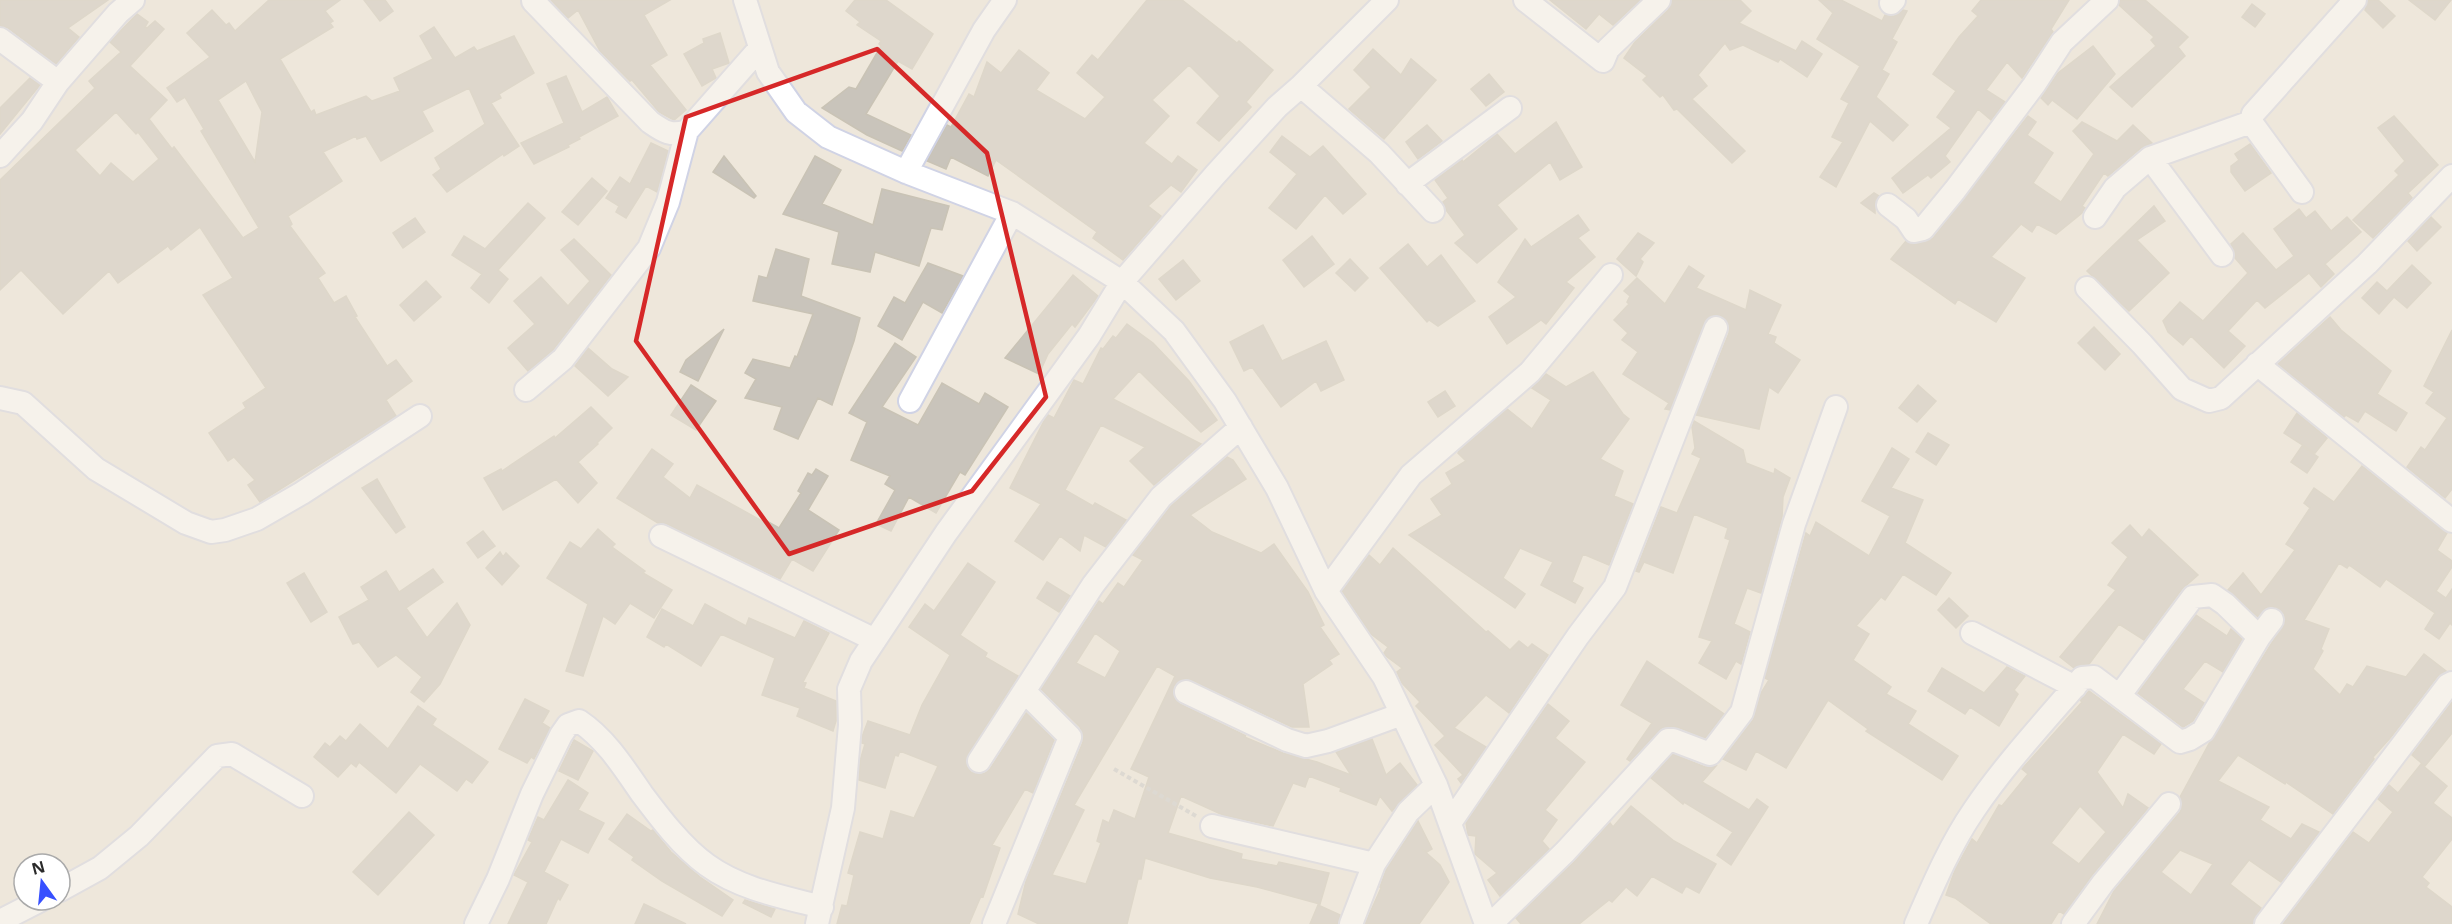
<svg xmlns="http://www.w3.org/2000/svg" width="2452" height="924" font-family="'Open Sans',sans-serif">
	<rect width="100%" height="100%" fill="#eee7db"/>
	<!-- building -->
	<path fill="#c9c4bb" stroke="#c9c3b5" stroke-width="1.5" fill-rule="evenodd" d="M0,0H108L68,28L79,37L56,64L8,28L0,26Z
		M269,0H340L325,11L333,21L330,23L333,27L280,59L311,112L314,110L316,115L366,96L372,101L400,91L394,78L433,59L420,36L434,27L455,58L474,47L477,51L514,36L534,73L499,94L501,98L491,103L519,146L504,156L503,154L447,192L433,175L441,169L435,158L485,124L469,88L422,111L433,131L381,161L366,136L357,139L356,136L323,152L342,181L288,216L292,224L290,226L325,273L318,278L334,303L346,296L357,316L355,317L387,366L396,360L412,381L386,400L396,416L260,502L248,485L255,480L234,457L228,461L209,433L246,408L243,403L266,388L203,295L233,278L200,227L171,250L168,246L118,283L109,271L63,314L21,270L0,290V180L95,88L89,81L121,52L110,42L137,14L148,22L145,27L147,28L155,21L164,29L130,66L167,100L149,119L172,149L174,147L243,238L259,228L201,131L204,129L185,97L177,102L167,88L210,57L187,33L212,10L226,25L229,23L235,31ZM246,81L262,112L255,162L218,100ZM116,112L136,134L138,132L159,159L133,182L111,163L100,176L75,150Z
		M364,0H385L393,11L380,21Z
		M551,0H670L644,15L667,55L650,65L686,110L674,120L659,112L632,80L630,81L600,51L578,10L568,18Z
		M855,0H886L933,34L912,69L898,61L866,114L911,135L902,151L867,135L822,108L849,87L856,89L881,46L879,44L881,41L857,25L860,22L846,11Z
		M1147,0H1182L1237,43L1239,41L1273,70L1246,102L1251,107L1219,141L1197,123L1220,96L1189,65L1152,100L1169,116L1144,143L1172,164L1178,156L1197,170L1181,192L1171,185L1148,206L1161,216L1123,260L1093,238L1097,232L996,160L988,176L951,157L946,169L927,161L947,125L951,127L969,94L974,97L987,62L1001,73L1019,50L1049,73L1036,90L1085,119L1105,97L1077,73L1092,55L1098,60Z
		M1550,0H1640L1613,25L1599,14L1586,29Z
		M1672,0H1740L1751,11L1739,23L1796,51L1802,41L1822,54L1807,77L1780,59L1778,62L1743,45L1730,50L1725,43L1698,75L1707,86L1692,99L1745,151L1732,163L1677,109L1674,110L1663,95L1660,97L1643,80L1647,76L1624,58L1635,42L1668,10Z
		M1819,0H1841L1882,21L1885,15L1894,16L1903,10L1907,11L1892,39L1897,42L1882,70L1889,74L1876,97L1908,125L1893,141L1870,121L1836,187L1820,177L1843,142L1832,137L1849,103L1841,99L1860,66L1817,39L1833,13Z
		M1981,0H2069L2051,29L2053,32L2022,78L2007,62L1986,90L2005,102L1991,120L1978,109L1945,156L1950,162L1931,178L1928,175L1903,193L1892,178L1951,128L1937,117L1956,91L1933,74L1959,37L1978,16L1972,11Z
		M2120,0H2145L2188,37L2178,47L2185,56L2132,107L2110,87L2156,46L2151,40L2154,37L2119,5Z
		M2368,0H2378L2395,16L2383,28L2365,10Z
		M2409,0H2451L2435,20Z
		M2252,4L2265,14L2255,27L2242,17Z
		M720,33L729,63L712,69L716,78L702,86L684,54L704,43L703,39Z
		M2093,46L2115,74L2077,119L2052,100L2048,105L2041,98L2058,73Z
		M1373,49L1401,75L1411,59L1436,80L1384,139L1349,109L1371,87L1354,70Z
		M1489,74L1504,92L1486,106L1471,89Z
		M566,76L582,112L607,97L618,116L579,137L580,139L568,145L569,147L534,164L521,143L564,123L547,84Z
		M30,78L40,85L0,134V108Z
		M2028,116L2036,122L2027,135L2053,153L2033,183L2061,202L2094,154L2073,131L2082,122L2117,141L2133,125L2152,143L2141,148L2108,176L2104,173L2082,206L2085,208L2082,213L2056,234L2037,224L2032,232L2021,224L1991,257L2025,278L1996,322L1958,299L1955,304L1891,259L1906,241L1917,244L1933,238Z
		M2394,116L2438,165L2408,193L2412,198L2373,238L2353,220L2399,175L2395,171L2405,161L2378,128Z
		M1556,122L1582,167L1560,180L1550,162L1497,205L1517,229L1477,263L1455,243L1465,235L1446,210L1443,202L1448,198L1435,180L1462,160L1463,162L1497,134L1515,154Z
		M1427,125L1442,141L1418,159L1406,142Z
		M1282,136L1310,157L1323,146L1366,194L1343,214L1325,195L1296,229L1269,208L1297,174L1270,152Z
		M651,143L668,151L657,192L646,186L626,218L616,212L619,206L606,198L620,177L630,184Z
		M2250,144L2271,173L2245,191L2231,172V166L2239,160L2235,154Z
		M724,156L756,196L754,198L713,172Z
		M815,156L841,170L822,204L873,225L882,189L949,206L942,230L931,228L919,266L875,252L870,272L832,264L839,232L783,214Z
		M592,178L607,191L578,225L562,212Z
		M1874,193L1879,196L1875,203V213L1861,203Z
		M528,203L545,218L498,270L508,279L489,303L471,288L482,274L452,255L464,236L485,249Z
		M2154,206L2165,221L2137,240L2169,273L2129,311L2087,271Z
		M2299,209L2306,218L2315,211L2331,231L2347,217L2361,232L2325,264L2334,274L2321,287L2309,273L2265,308L2257,300L2228,331L2245,346L2224,368L2191,336L2183,345L2168,332L2163,321L2180,302L2203,321L2248,273L2235,258V253L2231,244L2243,233L2276,270L2294,256L2274,229Z
		M1578,215L1589,230L1578,238L1595,257L1566,282L1574,288L1546,324L1541,320L1507,344L1489,317L1516,297L1498,282L1525,239L1531,247Z
		M2431,217L2441,227L2417,251L2408,241Z
		M415,218L425,232L403,248L393,233Z
		M1638,233L1654,243L1640,259L1643,262L1636,276L1617,259Z
		M1312,236L1334,264L1304,287L1283,260Z
		M574,239L611,275L553,350L528,371L508,348L535,324L514,301L541,277L568,306L590,281L561,250Z
		M1408,244L1427,267L1441,255L1475,301L1438,326L1429,320L1427,322L1380,268Z
		M776,249L809,259L801,296L860,318L854,341L832,405L818,398L798,439L774,429L782,407L745,398L756,379L745,373L753,359L790,368L795,356L797,357L813,314L753,301L759,276L767,278Z
		M1350,259L1368,278L1355,291L1336,273Z
		M1183,260L1200,281L1176,300L1159,279Z
		M928,263L963,276L942,313L923,302L902,340L878,326L894,297L905,303Z
		M2412,265L2431,283L2407,308L2394,297L2379,314L2362,298L2377,282L2387,291Z
		M1689,266L1704,276L1696,288L1746,310L1750,290L1781,305L1768,334L1776,337L1774,343L1800,360L1778,393L1769,387L1759,429L1696,415L1729,333V325L1721,316L1713,315L1704,323L1670,410L1665,409L1669,403L1623,374L1638,352L1622,340L1628,333L1614,320L1629,304L1627,302L1630,296L1624,291L1637,278L1665,304Z
		M1073,275L1098,296L1075,327L1072,324L1048,354L1039,374L1005,358Z
		M426,281L441,297L414,321L400,305Z
		M2330,317L2341,330L2391,371L2377,394L2407,413L2396,431L2365,411L2358,422L2346,415L2344,417L2278,364Z
		M1127,324L1153,343L1189,381L1217,420L1201,432L1139,371L1113,399L1201,444L1154,485L1130,461L1145,447L1101,425L1065,490L1093,506L1095,503L1126,520L1106,547L1084,535L1080,551L1060,536L1043,560L1015,541L1041,504L1010,488L1045,419L1048,415L1054,418L1074,380L1083,384L1101,348L1103,349L1113,336L1116,338Z
		M1263,325L1282,361L1326,341L1344,380L1321,391L1316,381L1281,407L1252,367L1244,371L1230,342Z
		M2094,327L2120,354L2105,370L2078,343Z
		M724,329L698,381L680,372L686,360Z
		M2452,330V489L2445,498L2407,467L2421,447L2425,450L2447,418L2426,403L2434,392L2424,386Z
		M895,343L916,357L882,407L918,425L942,383L979,404L985,393L1008,407L965,475L960,472L936,513L909,497L891,531L876,524L895,490L885,484L890,476L851,460L867,422L849,413Z
		M588,348L612,369L628,377L608,396L575,366Z
		M1593,372L1623,414L1629,419L1600,459L1623,471L1614,496L1633,504L1609,565L1583,554L1572,582L1583,588L1575,603L1541,585L1553,562L1520,548L1503,578L1525,594L1515,608L1409,535L1442,515L1431,499L1452,484L1446,473L1466,461L1458,453L1459,451L1507,409L1532,429L1551,400L1532,388L1546,374L1566,387Z
		M691,385L716,401L696,430L671,415Z
		M1918,385L1936,401L1917,422L1899,408Z
		M1445,391L1455,406L1438,417L1428,402Z
		M591,407L612,428L597,443L598,444L578,462L597,483L578,503L556,479L503,510L484,478L501,469L502,471L554,436L555,438Z
		M2297,413L2327,438L2315,453L2284,433Z
		M1694,421L1743,450L1746,463L1774,474L1775,469L1790,478L1783,497L1782,517L1761,593L1747,588L1734,624L1750,632L1741,664L1736,661L1726,679L1699,663L1712,641L1699,637L1730,540L1725,538L1728,528L1694,514L1673,573L1644,562L1639,572L1636,571L1661,507L1677,513L1701,458L1692,454L1695,448L1692,427Z
		M1928,433L1949,445L1936,465L1916,452Z
		M2302,446L2318,457L2307,473L2291,462Z
		M1892,448L1909,459L1891,488L1923,500L1905,543L1951,573L1936,595L1903,574L1885,600L1881,597L1856,626L1869,634L1853,660L1891,687L1886,694L1916,711L1908,724L1958,756L1942,780L1866,731L1868,729L1828,700L1786,768L1756,751L1746,770L1723,759L1753,720L1761,693L1769,680L1765,678L1806,533L1810,536L1816,522L1869,556L1890,516L1862,501Z
		M652,449L673,464L663,477L690,498L697,485L764,522L765,520L779,528L801,493L798,491L808,473L812,475L816,469L828,476L808,510L839,530L813,571L792,559L780,579L667,524L658,523L617,498Z
		M1227,457L1233,460L1246,479L1190,515L1212,532L1261,553L1274,544L1308,592L1324,625L1320,627L1339,654L1329,660L1332,664L1303,684L1309,727H1292L1191,680L1184,679L1174,686L1173,692L1175,699L1180,704L1246,736H1242L1283,753L1317,762L1351,775L1336,752L1372,739L1386,775L1400,763L1417,785L1392,811L1380,796L1376,805L1340,791L1341,788L1309,776L1305,787L1293,783L1273,826L1223,815L1181,796L1168,833L1242,854L1241,859L1277,866L1279,862L1329,873L1320,904L1257,887L1210,878L1145,858L1141,879H1138L1127,924H1039L1018,914L1026,881L1083,742V735L1080,727L1041,689L1099,601L1103,604L1118,583L1124,587L1143,560L1133,555L1171,506ZM1095,633L1120,651L1105,678L1076,663ZM1157,666L1175,676L1131,769L1149,777L1135,819L1114,810L1109,823L1103,820L1097,841L1101,843L1086,884L1052,875L1084,810L1074,805Z
		M2362,466L2447,533L2437,550L2452,561V567L2436,591L2446,598L2452,589V625L2450,623L2439,639L2425,629L2435,613L2386,579L2380,587L2349,565L2347,568L2339,563L2304,620L2329,629L2321,649L2323,651L2313,669L2340,695L2347,684L2353,687L2367,666L2406,677L2424,654L2446,671L2437,677L2391,737L2373,757L2374,759L2368,767L2333,814L2286,782L2285,784L2238,755L2218,781L2269,807L2260,820L2291,839L2302,824L2319,832L2281,882L2249,860L2230,884L2261,908L2253,924H2097L2114,891L2180,812L2182,806L2180,797L2210,742L2285,622L2284,614L2274,607L2266,608L2258,617L2228,590L2243,573L2261,595L2295,550L2286,544L2310,508L2304,503L2314,488L2334,502ZM2180,850L2213,864L2191,895L2161,872Z
		M377,479L405,527L396,533L362,488Z
		M2130,525L2142,538L2149,529L2198,575L2182,589L2144,640L2119,624L2089,664L2074,668L2060,657L2116,590L2108,585L2128,557L2112,543Z
		M598,529L615,544L612,547L645,571L643,573L672,590L654,618L630,603L615,624L603,616L583,676L566,671L588,604L547,578L570,542L581,549Z
		M483,531L495,546L478,558L467,543Z
		M1393,548L1486,632L1488,631L1510,650L1519,641L1528,648L1532,644L1548,655L1509,713L1486,695L1454,728L1486,747L1461,783L1458,779L1463,775L1435,745L1445,736L1416,706L1420,702L1402,683L1397,672L1402,668L1386,656L1384,653L1388,647L1371,634L1342,591L1369,555L1380,565Z
		M500,552L503,557L506,553L519,566L502,585L486,568Z
		M968,563L995,582L960,635L987,653L985,657L1018,676L968,754L967,767L971,772L978,774L985,773L990,769L1026,713L1054,740L1033,793L1025,789L992,845L1000,848L983,897L981,896L969,924H837L842,905L847,906L854,875L848,873L860,832L883,839L891,811L914,818L938,766L900,751L898,756L895,755L885,788L859,780L860,761L865,744L862,743V737L868,721L910,735L922,705L950,655L909,627L925,604L934,611Z
		M433,569L443,582L406,608L427,638L457,603L470,625L440,684L424,702L411,692L422,677L396,655L378,667L359,642L353,644L339,617L369,600L361,587L386,571L399,592Z
		M304,573L327,612L311,622L287,583Z
		M1047,582L1070,596L1059,612L1037,598Z
		M1949,598L1968,616L1956,628L1938,610Z
		M705,604L746,626L749,618L795,638L804,621L829,633L803,682L806,683L804,688L836,701V721L833,731L797,716L800,708L762,695L775,658L721,634L701,666L666,644L664,647L647,637L662,609L693,626Z
		M2196,615L2227,636L2231,629L2242,639L2223,672L2205,661L2183,689L2204,703L2193,721L2183,727L2138,693Z
		M1647,661L1724,714L1705,738L1677,727L1662,728L1630,761L1627,759L1652,723L1621,705Z
		M2007,667L2025,676L2014,690L2018,694L1999,726L1970,707L1965,714L1928,691L1942,668L1984,693Z
		M2089,691L2161,744L2154,754L2123,734L2097,772L2123,808L2128,794L2148,808L2093,874L2064,914L2059,911L2051,924H1991L1955,898L1946,895L1955,870L1972,839L1977,843L1999,805L2002,806L2028,774L2022,769L2082,702L2080,700ZM2080,806L2106,832L2079,864L2051,843Z
		M525,699L549,711L542,723L550,728L534,759L531,757L527,763L499,749Z
		M2452,702V733L2425,766L2412,755Z
		M1548,704L1569,721L1555,738L1585,762L1545,810L1557,820L1542,841L1549,849L1500,896L1488,880L1497,873L1475,854L1476,836L1468,835L1466,823Z
		M418,706L436,719L432,725L488,762L472,783L466,779L457,791L420,764L396,793L359,762L356,767L351,763L338,777L314,757L325,743L330,747L340,736L346,741L360,724L388,749Z
		M574,740L593,751L578,780L559,771Z
		M1673,754L1705,767L1716,766L1702,782L1749,810L1757,799L1768,807L1731,865L1717,855L1733,832L1684,802L1683,804L1651,778Z
		M2421,764L2447,786L2433,803L2452,818V839L2422,877L2429,883L2426,887L2452,907V924H2283L2353,832L2369,843L2393,812L2378,799L2389,785L2398,793Z
		M568,780L588,793L578,810L604,823L588,853L561,839L544,872L568,885L560,900L558,898L546,924H508L528,882L514,875L532,842L528,840L538,817L544,820Z
		M1631,806L1674,841L1716,864L1699,893L1686,886L1682,893L1652,876L1637,896L1626,887L1612,902L1609,900L1579,924H1521L1516,918L1574,862L1610,823L1613,827Z
		M409,812L434,835L378,895L353,872Z
		M627,814L651,831L653,830L671,852L700,877L733,900L722,916L662,881L632,860L634,857L609,839Z
		M1418,821L1432,849L1427,852L1422,849L1440,865L1449,882L1419,924H1365L1381,888L1380,887L1386,870Z
		M745,900L758,904L775,909L771,917L743,903Z
		M644,904L686,924H635Z
		M1318,905L1340,915L1338,924H1310Z"/>
	<g fill="none" stroke-linecap="round" stroke-linejoin="round">
		<defs>
			<path id="minor" d="M745,0L768,72L796,112L828,137L906,172L1012,213L1122,282L1174,331L1225,401L1277,488L1326,591L1384,677L1436,785L1486,924
				M1525,0L1603,61L1608,49L1659,0
				M533,1L650,122C663,131 671,137 687,131L760,48
				M1891,3L1894,0
				M0,39L58,82L32,121L0,156
				M58,82L118,13L133,0
				M1301,86L1379,153L1433,211
				M2150,158L2222,255
				M906,172L984,30L1005,0
				M1407,184L1510,108
				M2302,192L2251,122L2253,114L2355,0
				M1888,205L1906,219L1914,231L1923,229L1955,190L2034,85L2062,42L2107,0
				M2095,217L2115,188L2150,158L2251,122
				M2087,288L2142,344L2182,389L2209,401L2221,398L2367,264L2452,176
				M2257,364L2452,521
				M526,390L563,359L649,248L668,202L687,131
				M0,398L23,403L96,469L186,523L211,532L225,530L257,519L302,493L420,416
				M910,401L1012,213
				M661,536L875,640
				M1326,591L1411,475L1530,372L1611,275
				M1972,633L2075,687
				M1186,692L1287,740L1306,746L1328,741L1402,714
				M2119,696L2193,597L2212,595L2225,604L2259,637
				M979,761L1093,585L1161,497L1241,427
				M1450,823L1578,636L1615,587L1716,328
				M1212,826L1374,864
				M60,890L100,868L139,836L217,756L232,754L302,796
				M0,921L41,900
				M476,924L498,879L532,794L561,735L568,725L579,721C606,739 624,768 642,794C660,818 682,847 707,865C740,889 783,897 822,907
				M817,924L843,808L850,725L849,689L861,661L946,533L1089,336L1122,282L1215,175L1277,107L1301,86L1387,0
				M994,924L1070,737L1025,692
				M1351,924L1374,864L1408,812L1436,785
				M1491,924L1565,852L1668,740H1673L1710,754L1742,712L1794,524L1836,407
				M1916,924C1933,885 1950,845 1974,810C2005,764 2046,720 2082,678L2094,677L2180,742L2190,739L2203,731L2259,637L2272,620
				M2073,924L2103,883L2169,804
				M2266,924L2448,685L2452,683"/>
		</defs>
		<!-- minor casing -->
		<use href="#minor" stroke="#d0d3e5" stroke-width="26"/>
		<!-- path -->
		<path stroke="#c8c8c8" stroke-width="4" stroke-dasharray="4.5 3" stroke-linecap="butt" d="M1114,769L1196,816"/>
		<!-- minor -->
		<use href="#minor" stroke="#fff" stroke-width="22"/>
	</g>
	<!-- marked area -->
	<path d="M0 0H2452V924H0ZM877,49L987,153L1046,397L972,491L789,554L636,341L686,117Z" fill="#eee7db" fill-opacity=".55" fill-rule="evenodd"/>
	<path fill="none" stroke="#d62828" stroke-width="4.5" stroke-linejoin="round" d="M877,49L987,153L1046,397L972,491L789,554L636,341L686,117Z"/>
	<!-- north arrow -->
	<g transform="translate(42 882) rotate(345)"><circle r="28" fill="#ffffff" stroke="#aaaaaa" stroke-width="1.5"/>
	<path d="M0-4.5L10 22L0 15L-10 22Z" fill="#3750ff"/>
	<text y="-9" font-size="16" font-weight="bold" text-anchor="middle" fill="#2a2a2a">N</text>
	</g>
</svg>
